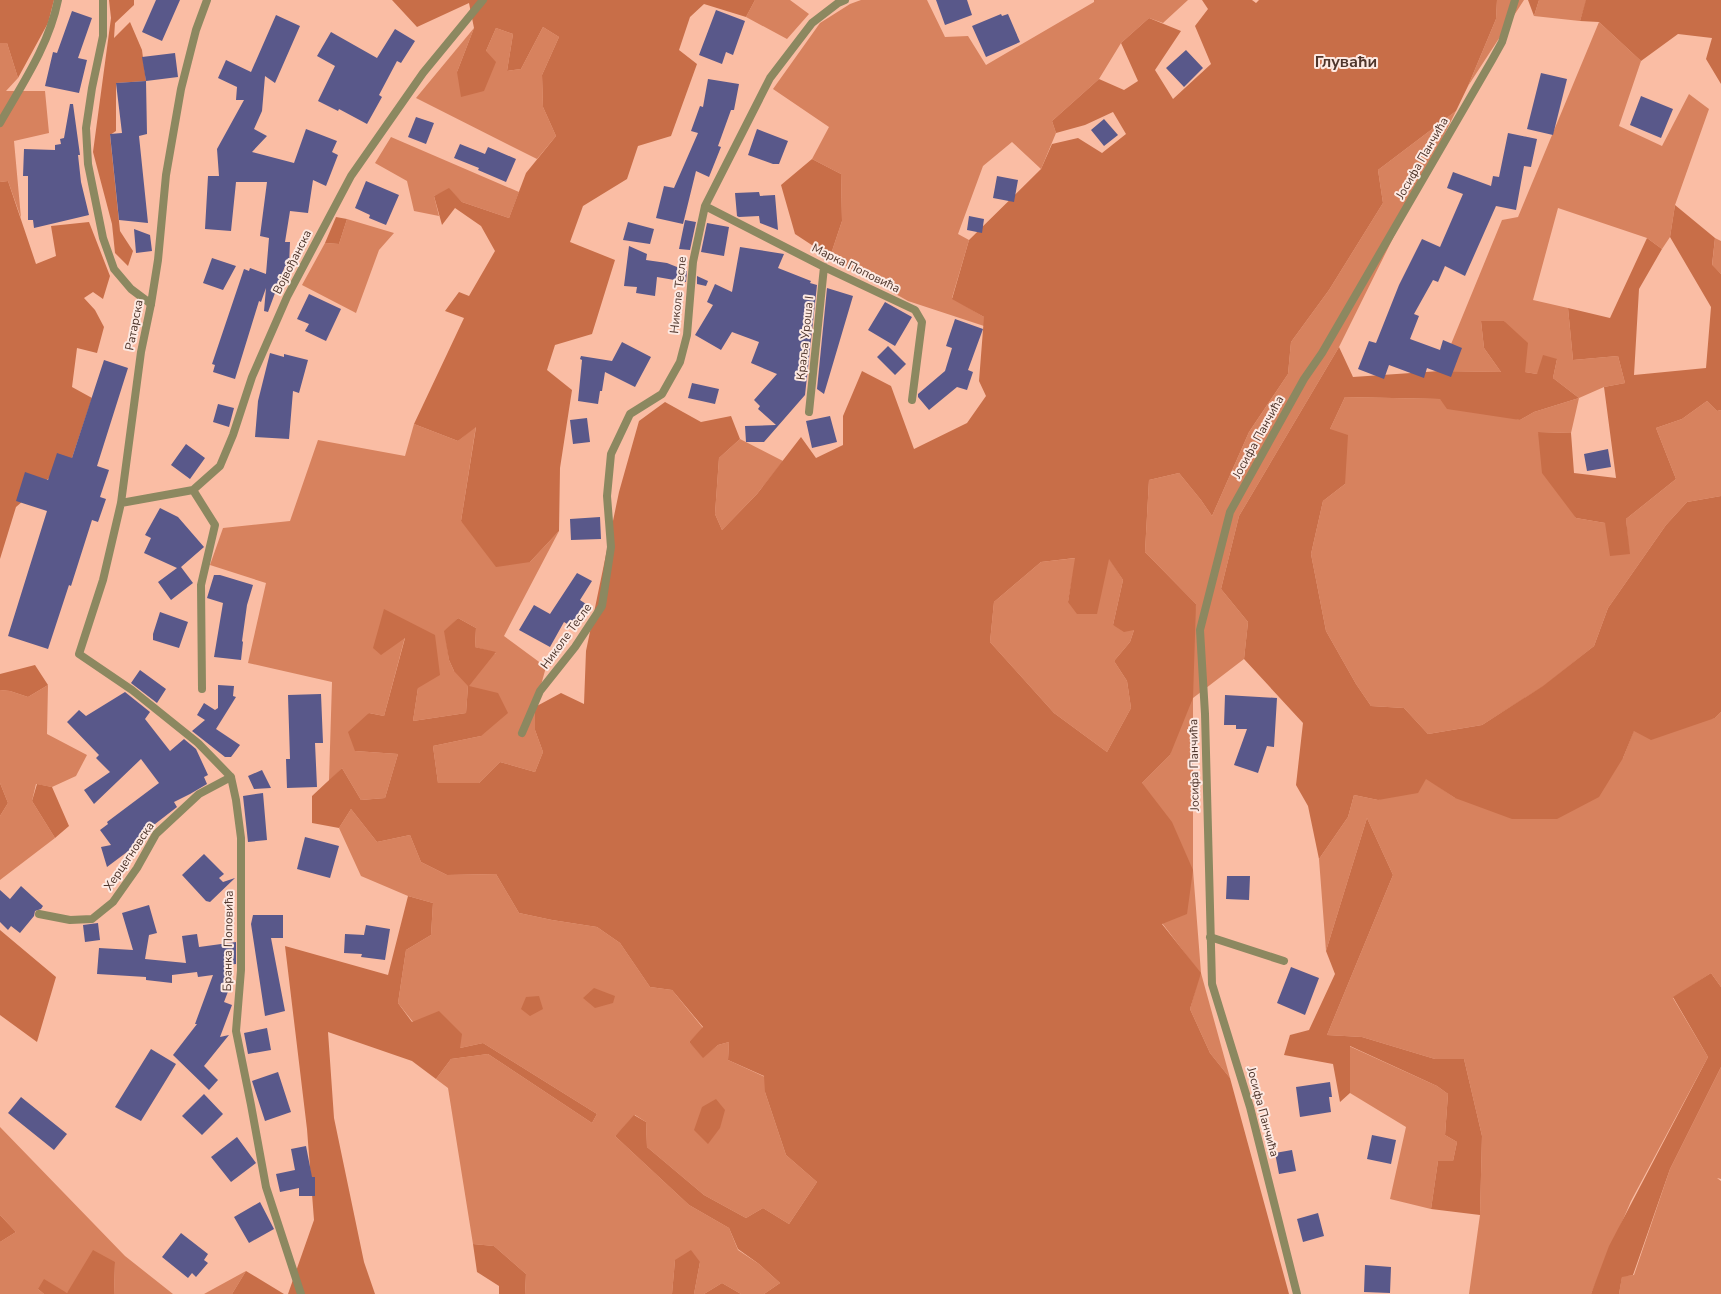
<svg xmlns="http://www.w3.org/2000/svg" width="1721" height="1294" font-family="'Nunito Sans',sans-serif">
	<rect width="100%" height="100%" fill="#fabda4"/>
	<!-- green -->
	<path fill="#d7825e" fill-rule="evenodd" d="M755,0H790L809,14L787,39L746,17Z
		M861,0H927L945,37L968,36L986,65L1094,2V0H1188L1163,23L1149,18L1121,43L1099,79L1052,121L1056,133L1041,169L1012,142L983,166L958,234L969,240L952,298L984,317V326L908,301L830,257L842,221L841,174L812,159L829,127L773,89L820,23L850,4Z
		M1497,0H1524L1468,86L1496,19Z
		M1539,0H1586V2L1580,21L1534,16Z
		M1599,22L1641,61L1619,126L1662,146L1689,94L1709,109L1675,205L1670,237L1662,249L1647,238L1558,208L1533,300L1568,308L1573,360L1618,356L1625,383L1604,387L1579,398L1571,433L1538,432L1576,518L1605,523L1629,554L1626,519L1676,479L1656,428L1682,419L1707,401L1717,411L1721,410V496L1687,502L1666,525L1608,608L1594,646L1544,686L1482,725L1428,734L1404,708L1371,706L1356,684L1326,631L1311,554L1323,501L1345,484L1330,429L1345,397L1440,399L1520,420L1534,412L1579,398L1553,378L1557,359L1537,374L1525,372L1504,321H1481L1484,348L1501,372L1440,371L1502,220L1518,217Z
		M543,27L559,37L542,75L543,107L556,136L537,159L416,98L474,28L457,72L486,51L496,28L513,34L507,71L521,69Z
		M0,43H7L18,78L6,91H45L49,133L14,141L21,218L8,181L0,182Z
		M1456,111L1339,347L1239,516L1221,589L1248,622L1244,659L1193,698V870L1201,973L1230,1078L1210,1053L1190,1009L1200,973L1162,923L1142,783L1170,755L1196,604L1145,552L1149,480L1179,473L1201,500L1212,516L1249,432L1288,374L1291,342L1329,290L1383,203L1378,170Z
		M391,137L519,192L509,218L462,202L449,189L434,196L439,216L414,211L407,181L375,163Z
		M347,219L394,233L379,250L356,313L302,285L325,243L339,244Z
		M1715,238L1721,241V274L1712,266Z
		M414,424L458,441L476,426L461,521L530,562L559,531L504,636L546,667L535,707V730L543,752L535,772L500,762L479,783H438L433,746L481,736L468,686L466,713L413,721L418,688L405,637L384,716L369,713L355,751L398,754L385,798L361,800L342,768L329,781L332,682L248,663L266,583L210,565L223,528L290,521L318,440L405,456ZM458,618L476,628L475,647L496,653L454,671L449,660L445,631Z
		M740,439L783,461L757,494L722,530L715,514L719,458Z
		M1076,558L1068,602L1109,558L1123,580L1113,625L1134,630L1130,642L1114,661L1127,681L1131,708L1107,752L1054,713L990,642L994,602L1041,562Z
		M48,685L47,734L87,755L76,776L52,787L36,784L32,801L55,838L0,880V816L8,803L0,783V690L10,691L28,697Z
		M1721,712V987L1711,973L1673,998L1708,1057L1631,1201L1591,1294H1469L1480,1215L1482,1136L1464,1059H1435L1362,1037L1327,1035L1393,875L1367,818L1326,951L1319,859L1348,817L1354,795L1378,800L1426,778L1455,798L1623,758L1634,730L1715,718Z
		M351,809L377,842L410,835L421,862L447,875L496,874L519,913L552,920L597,927L620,943L650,987L672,990L703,1028L689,1042L703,1057L718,1045L729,1042L728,1060L765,1077V1092L786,1155L817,1182L789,1224L763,1208L746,1218L704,1195L647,1147L646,1122L635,1115L615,1136L689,1205L729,1228L738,1250L759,1264L780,1283L764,1294H741L722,1283L704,1294H694L700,1262L675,1260L672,1294H525L526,1274L494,1246L473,1244L448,1088L436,1079L451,1059L488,1054L592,1123L597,1114L483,1043L460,1048L413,1022L398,1003L406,950L431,935L433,903L408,896L361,876L339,828Z
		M1349,1046L1437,1086L1448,1094L1445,1135L1457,1142L1453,1161H1438L1431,1209L1390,1199L1406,1127L1350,1093Z
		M1721,1067V1179L1717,1178L1721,1181V1294H1619L1622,1276L1634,1275L1670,1169Z
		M0,1127L125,1256L173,1294H114L115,1262L67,1293L38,1289L44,1294H0V1242L16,1232L0,1215Z
		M246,1271L232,1294H204Z"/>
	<!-- forest -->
	<path fill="#c86e48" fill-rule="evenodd" d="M0,0H54L48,23L18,78L7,43H0Z
		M109,0H134V5L115,23L114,38L130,22L142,50L146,81L116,83V131L110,135L120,231L133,251L128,266L115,253L112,224L93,152L111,18Z
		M392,0H755L746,17L704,4L690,17L679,50L697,64L671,136L638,146L627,179L583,206L570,242L615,260L592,334L555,345L547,370L572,390L560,468L559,531L530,562L496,567L461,521L476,427L458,441L414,424L464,318L445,311L459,292L469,296L495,251L481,226L455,208L442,225L434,196L449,188L462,202L509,218L526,173L556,136L543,107L542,75L559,37L543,27L521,69L507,71L513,34L496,28L486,51L496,62L484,91L461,97L457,72L474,28L469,3L417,27Z
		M1202,0H1252L1256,3L1259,0H1497L1496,19L1468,86L1456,111L1378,170L1383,203L1329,290L1291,342L1288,374L1249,432L1212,516L1201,500L1179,473L1149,480L1145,552L1196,604L1193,698L1170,755L1142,783L1172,822L1193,870L1187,914L1162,924L1201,973L1190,1009L1210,1053L1230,1078L1289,1294H764L780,1283L759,1264L738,1249L729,1228L689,1205L615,1136L634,1115L646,1122L647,1147L704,1195L746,1218L763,1208L789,1224L817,1182L786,1155L765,1092L764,1076L728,1060L729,1042L718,1045L703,1058L689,1042L703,1027L672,990L650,987L620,943L597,927L552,920L519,913L496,874L447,875L421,862L410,835L377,842L351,809L339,828L312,823V796L342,768L361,800L385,798L398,754L355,751L348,732L369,713L384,716L405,638L381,655L373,648L384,609L435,635L440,675L418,688L413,721L466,713L468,686L454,671L449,660L444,631L458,618L476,628L475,647L496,652L469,686L498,693L508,713L481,736L433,746L438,783H479L500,762L535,772L543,752L535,730V707L561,693L584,704L586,651L619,492L639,421L665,402L701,422L731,416L740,439L719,458L715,514L722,530L757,494L801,437L816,458L843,445V416L862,371L891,386L914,449L967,423L986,396L979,381L984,317L952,299L969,240L1041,169L1052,144L1078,138L1102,153L1126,134L1113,112L1085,125L1056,133L1052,121L1099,79L1124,90L1138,81L1121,43L1149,18L1181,31L1155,70L1173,99L1211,64L1195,26L1208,9ZM1075,558L1068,602L1077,614H1097L1109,559L1123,580L1113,625L1124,632L1134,630L1130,642L1114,661L1127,681L1131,708L1107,752L1054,713L990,642L994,602L1041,562Z
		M1528,0H1539L1534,16Z
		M1586,0H1721V84L1706,59L1712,38L1678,34L1641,61L1599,22L1580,21Z
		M812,159L841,174L842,221L830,257L795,234L781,185Z
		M8,181L36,264L56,256L51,226L89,222L110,276L103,299L93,292L84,298L95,310L104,327L97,353L77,348L72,387L92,398L72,458L16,507L0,559V182Z
		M1675,205L1715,238L1712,265L1721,274V410L1717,411L1707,401L1682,419L1656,428L1676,479L1626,519L1630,554L1610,556L1605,523L1576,518L1542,473L1538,432L1571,433L1574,473L1616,478L1604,387L1625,383L1618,356L1573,360L1568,308L1610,318L1647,238L1662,249L1639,289L1634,375L1706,368L1711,307L1670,237Z
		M336,217L347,219L339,244L325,243Z
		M1481,321H1504L1528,343L1525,372L1537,374L1543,355L1557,359L1553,378L1579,398L1534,412L1520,420L1447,409L1440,399L1345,397L1330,429L1348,435L1345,484L1323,501L1311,554L1326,631L1356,684L1371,706L1404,708L1428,734L1482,725L1543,686L1594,646L1608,608L1666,525L1687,502L1721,496V712L1715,718L1651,740L1634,731L1623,758L1599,797L1557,819H1512L1455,798L1426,779L1418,793L1378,800L1354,795L1348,817L1319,859L1308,806L1296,785L1303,723L1244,659L1248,622L1221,589L1239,516L1339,347L1353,377L1440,371L1501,372L1484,348Z
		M35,665L48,685L28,697L10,691L0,690V674Z
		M0,783L8,803L0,816Z
		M37,784L52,787L69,826L55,838L32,801Z
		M1367,818L1393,875L1327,1035L1362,1037L1435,1059H1464L1482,1136L1480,1215L1431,1209L1438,1161H1453L1457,1142L1445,1135L1448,1094L1437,1086L1350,1046V1093L1340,1102L1333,1064L1284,1055L1290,1035L1309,1030L1335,974L1326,951Z
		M408,896L433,903L431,935L406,950L398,1003L412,1022L439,1011L462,1034L460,1048L483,1043L597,1114L592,1123L488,1054L451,1059L436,1079L412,1061L328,1032L334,1118L364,1262L375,1294H288L314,1220L307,1129L285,946L388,975Z
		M0,930L56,977L37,1042L0,1015Z
		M1711,973L1721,987V1067L1670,1169L1633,1275L1622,1277L1619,1294H1591L1609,1246L1708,1057L1673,997Z
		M594,988L615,996L613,1003L595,1008L583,998Z
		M539,996L543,1009L530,1016L521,1009L526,997Z
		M716,1099L725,1110L720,1128L708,1144L694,1130L702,1107Z
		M0,1215L16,1232L0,1242Z
		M473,1244L494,1246L526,1274L525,1294H499V1286L477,1272Z
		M93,1250L115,1262L114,1294H44L38,1289L44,1279L67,1293Z
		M691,1250L700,1262L694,1294H672L675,1260Z
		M246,1271L284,1294H232Z
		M722,1283L741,1294H704Z"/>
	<!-- building -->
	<path fill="#59588a" d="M156,0H180L162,41L142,32Z
		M936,0H967L972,15L945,25Z
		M716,10L745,21L733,55L726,52L722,64L699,55Z
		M72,11L92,18L78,58L87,60L79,93L45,86L53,52L57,53Z
		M1001,14L1002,16L1008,14L1020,42L986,57L972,26Z
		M276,15L300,26L275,83L265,76L262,111L254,129L267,136L252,152L294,163L306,129L337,141L332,152L338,155L326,186L313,180L308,213L290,211L285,242H290L289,266H285L268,312L264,311L266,288L261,302L259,301L235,379L213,372L215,365L212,364L244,269L249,271L250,268L266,274L269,238L260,236L267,182H236L231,231L205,229L208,176H219L217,149L244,100H236L237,87L218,78L226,60L251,72Z
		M395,29L415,41L401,63L397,61L379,95L382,97L367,124L339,109L338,111L318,101L335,66L317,56L331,32L377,58Z
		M1186,50L1203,68L1184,87L1166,68Z
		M175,53L178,77L146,81L142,57Z
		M1541,73L1567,79L1553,135L1527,129Z
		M708,79L739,84L734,110H731L718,146L721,147L709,177L696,171L683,224L656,218L664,186L674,188L698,133L691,131L700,106L703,107Z
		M146,81L147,134L139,136L148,223L119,220L110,134L122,133L116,83Z
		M1641,96L1673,109L1661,138L1630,125Z
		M70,104H73L80,155H78L81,182L89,215L34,228L33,220H28V176H23L24,149L55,150V145L61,144L60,139L64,138Z
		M416,117L434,123L426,144L408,137Z
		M1104,119L1118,135L1104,146L1091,130Z
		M757,129L788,141L779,164H773L748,155Z
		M1508,133L1537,139L1531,167L1524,166L1516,210L1496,206L1465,276L1445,266L1438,282L1433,280L1414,314L1419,316L1410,339L1440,350L1443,340L1462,348L1451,377L1427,368L1424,378L1389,365L1384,379L1358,369L1369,341L1376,343L1399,285L1422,239L1440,247L1463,194L1447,188L1453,172L1491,186L1493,176L1499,177Z
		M460,144L485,154L488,147L516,159L506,182L478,170L479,168L454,158Z
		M997,176L1018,180L1014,202L993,198Z
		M366,181L399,195L386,225L369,218L370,215L355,208Z
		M759,192L760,196L775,195L778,230L760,223L759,216L739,217L737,216L735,193Z
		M969,216L984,219L982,233L967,230Z
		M685,220L696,222L690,250L679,249Z
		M628,222L654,229L650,244L623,240Z
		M707,223L729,227L724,256L701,252Z
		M134,229L150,235L152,251L136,253Z
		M629,246L647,254L646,260L667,263L687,271L686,282L657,277L655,296L636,293L637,287L624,286Z
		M740,247L784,254L778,268L811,281L810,283L817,285L805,395L764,442H746L745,426L776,425L758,409L760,406L754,400L777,374L751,363L759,342L732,332L721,350L695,335L713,305L707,302L715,284L732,292Z
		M212,258L236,266L223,290L203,283Z
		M697,276L708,281L706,286L697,284Z
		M827,288L853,296L824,394L817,389Z
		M309,294L341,309L326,341L305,331L309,324L297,319Z
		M885,302L912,317L895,346L868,330Z
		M955,319L983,329L968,370L973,372L967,390L957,387L929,410L918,397V394L945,371L952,348L946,346Z
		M622,342L651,357L635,387L605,372L602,391H600L598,404L578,401L582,360L580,359L581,356L612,361Z
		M888,346L906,364L895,375L877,357Z
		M270,353L284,357V354L308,360L299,393L293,391L289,439L255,437L258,401Z
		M104,360L128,368L97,466L109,470L100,497L106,499L98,522L92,520L71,586L69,585L48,649L8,636L47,511L16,501L25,472L48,480L57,453L72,458Z
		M692,383L719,389L715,404L688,398Z
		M218,404L234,408L229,427L213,422Z
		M830,416L837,442L812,448L806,421Z
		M587,418L590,442L573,444L570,420Z
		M186,444L205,458L190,479L171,465Z
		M1608,449L1611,467L1587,471L1584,454Z
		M160,508L178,517L204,547L181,567L193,583L171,600L158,582L177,568L144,553L151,538L145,535Z
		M600,517L601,539L571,540L570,519Z
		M577,573L592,581L580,600L589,606L575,629L564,622L550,647L519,630L534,605L550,614Z
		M214,575H220L253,585L247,605L242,641L243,642L241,660L214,657L223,603L207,598Z
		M160,612L188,622L179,648L153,640V634Z
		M140,670L166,689L157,703L131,683Z
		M218,685L234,686L233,696L236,697L216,729L240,745L231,757H225L192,731L205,720L197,715L204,703L215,710L218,708Z
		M125,692L150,712L145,719L170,751L184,739L196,749L208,775L204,777L207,784L190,794L174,802L177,807L137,838L147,837L107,867L101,847L111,845L100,830L108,824L107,822L159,783L141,759L94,804L84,790L110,772L96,758L99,755L67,722L79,710L86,716Z
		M321,694L323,743H315L317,787L287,788L286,759H290L288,695Z
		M1225,695L1277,698L1274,747L1267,746L1258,773L1234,765L1247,729H1236V725H1224Z
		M262,770L271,788L254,789L248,776Z
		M263,793L267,840L248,842L243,796Z
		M305,837L339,846L330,878L297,869Z
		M204,854L224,874L219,878L223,882L235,878L210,902L206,901L182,875Z
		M1227,876H1250L1249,900L1226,899Z
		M21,886L43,906L41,909L35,911L34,916L20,933L11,926L8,930L0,922V890L10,899Z
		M149,905L157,933L149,935L145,959L186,963L182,936L197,934L199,947L236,942V964L225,965L229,989L224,1002L232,1005L220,1037L229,1035L204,1066L218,1080L209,1090L173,1055L197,1024H195L213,975L198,977L197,972L172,975V983L146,980V977L97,974L99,948L133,950L122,913Z
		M253,915H283V938H271L285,1011L265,1016L251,924Z
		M98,923L100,940L85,942L83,925Z
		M366,925L390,929L385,960L361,957L362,954L344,953L345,934L364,935Z
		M1291,967L1319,978L1305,1015L1277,1003Z
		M267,1028L271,1050L248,1054L244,1033Z
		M151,1049L176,1064L141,1121L115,1107Z
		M278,1072L291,1112L265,1121L252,1081Z
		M1330,1082L1332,1097H1329L1331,1112L1300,1117L1296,1087Z
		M204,1094L223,1114L202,1135L182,1116Z
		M21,1097L67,1134L54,1150L8,1113Z
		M1372,1135L1396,1140L1391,1164L1367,1159Z
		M237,1137L256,1163L231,1182L211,1157Z
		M306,1146L312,1177H315V1196H299V1188L280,1192L276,1174L295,1170L291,1149Z
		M1292,1150L1296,1171L1279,1174L1275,1153Z
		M260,1202L274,1229L249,1243L234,1217Z
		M1318,1213L1324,1236L1303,1242L1297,1219Z
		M181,1233L208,1254L204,1260L208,1263L196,1277L192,1273L188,1278L162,1257Z
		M1365,1265L1391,1267L1390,1293L1364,1292Z"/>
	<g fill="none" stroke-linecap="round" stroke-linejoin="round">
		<!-- minor -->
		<path stroke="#8c8860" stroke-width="8" d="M0,123C23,83 49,45 58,0
			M705,206L824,267L915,310L922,322L912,400
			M151,304L141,352L121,503L103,580L79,654L132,690L198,743L231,777L236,800L241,838V970L236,1031L251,1105L266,1187L301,1294
			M809,412L824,267
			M193,490L215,525L201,585L202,689
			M121,503L193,490L220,466L233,435L252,377L287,297L351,176L423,73L483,0
			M522,733L540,691L575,647L602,606L611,547L607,496L611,454L630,414L662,394L680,362L687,335L693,262L705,206L770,78L812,23L838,3L845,0
			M39,914L70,920L92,919L113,902L137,868L156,834L199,794L231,777
			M1210,937L1284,961"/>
		<!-- tertiary -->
		<path stroke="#8c8860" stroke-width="8" d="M103,0V36L92,88L86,128L88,164L103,238L114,269L131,289L151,304L158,260L166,175L181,89L196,30L207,0
			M1297,1294L1250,1107L1212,984L1205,714L1200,630L1230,512L1304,379L1322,353L1492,60L1502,42L1515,0"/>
	</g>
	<g text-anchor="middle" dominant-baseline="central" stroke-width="4" stroke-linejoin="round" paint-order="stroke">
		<!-- street labels -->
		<g font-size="12" fill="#4e352b" stroke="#fde9e2">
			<text transform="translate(1422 158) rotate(-60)">Јосифа Панчића</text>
			<text transform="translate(292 262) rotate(-63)">Војвођанска</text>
			<text transform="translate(856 268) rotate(26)">Марка Поповића</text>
			<text transform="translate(678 295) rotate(-84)">Николе Тесле</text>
			<text transform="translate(134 325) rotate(-79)">Ратарска</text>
			<text transform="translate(805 338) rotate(-84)">Краља Уроша I</text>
			<text transform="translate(1258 437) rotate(-61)">Јосифа Панчића</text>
			<text transform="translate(566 636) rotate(-54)">Николе Тесле</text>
			<text transform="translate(1194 765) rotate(-91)">Јосифа Панчића</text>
			<text transform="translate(129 856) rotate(-56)">Херцегновска</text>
			<text transform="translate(228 941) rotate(-89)">Бранка Поповића</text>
			<text transform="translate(1263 1112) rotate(75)">Јосифа Панчића</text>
		</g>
		<!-- district labels -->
		<g font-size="16" font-weight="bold" fill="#4e352b" stroke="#fde9e2">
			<text x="1346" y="62">Глуваћи</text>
		</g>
	</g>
</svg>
